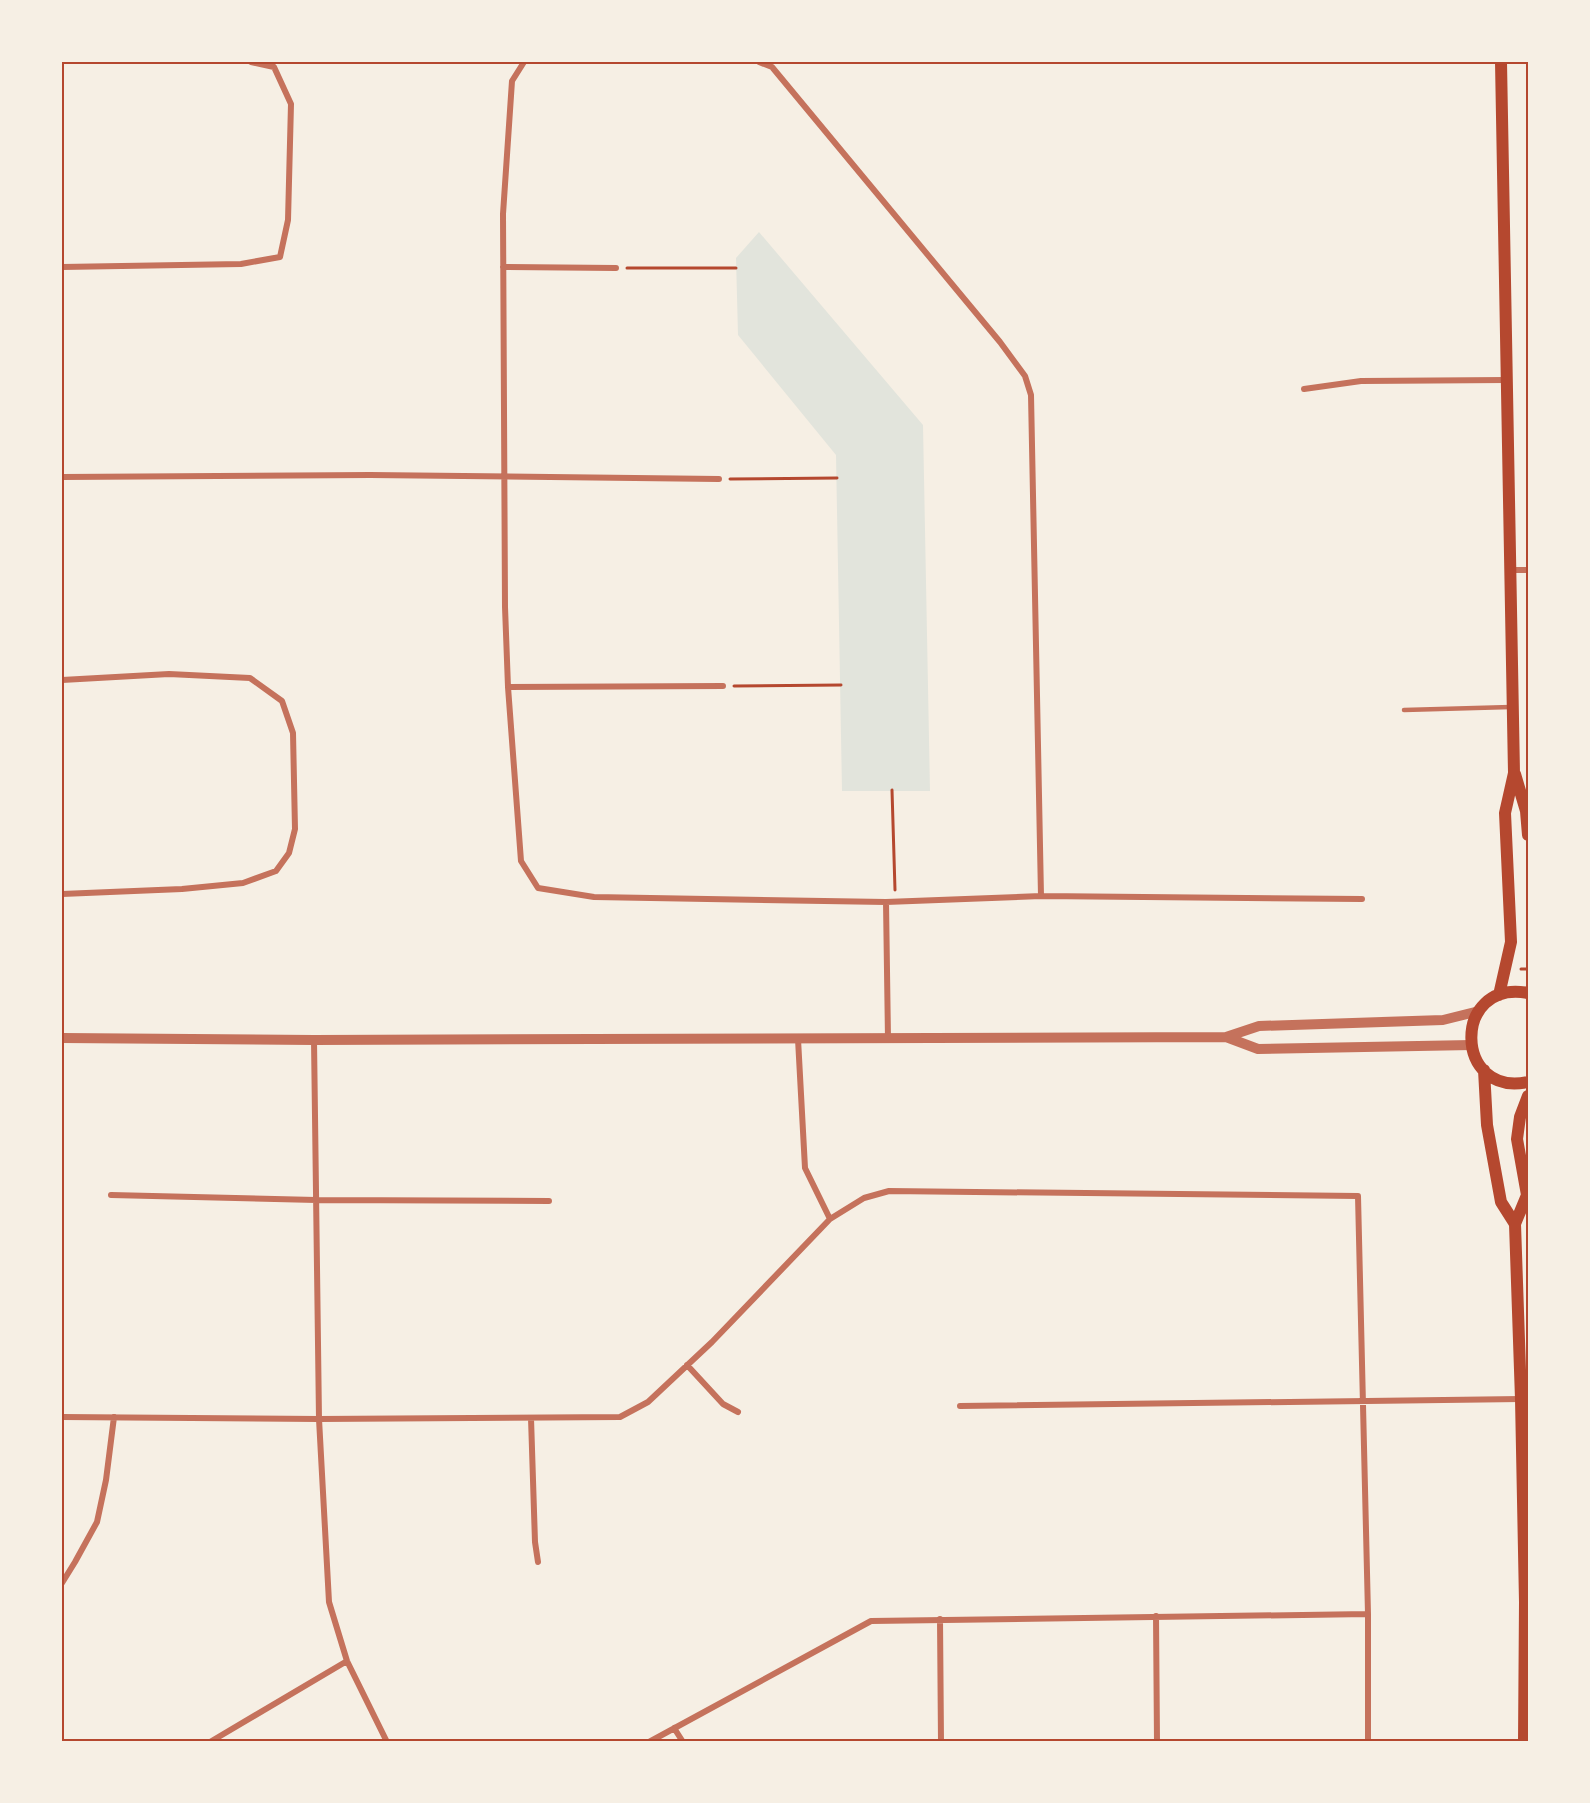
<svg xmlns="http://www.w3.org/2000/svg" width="1590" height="1803" font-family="'DejaVu Sans',sans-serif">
	<rect width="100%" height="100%" fill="#f6efe4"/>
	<!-- green -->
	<path fill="#e2e4dc" d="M759,232L923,425L930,791H842L836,455L738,335L736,258Z"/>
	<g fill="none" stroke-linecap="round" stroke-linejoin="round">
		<!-- path -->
		<path stroke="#b5482f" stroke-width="3" d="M627,268H736
			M730,479L837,478
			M734,686L841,685
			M892,790L895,890
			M1521,969H1528"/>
		<!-- service -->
		<path stroke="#c5725c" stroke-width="4.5" d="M1404,710L1511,707"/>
		<!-- minor -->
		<path stroke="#c5725c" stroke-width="6" d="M524,62L512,81L503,214L505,607L508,687L521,861L538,888L594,897L886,902L1041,896L1362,899
			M759,62L772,67L1000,342L1025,376L1031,395L1041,896
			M62,267L241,264L280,257L288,220L291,104L274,67L251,62
			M503,267L616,268
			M1304,389L1361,381L1506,380
			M62,477L370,475L719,479
			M1511,570H1528
			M62,680L169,674L250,678L282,701L293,733L295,829L289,853L276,871L243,883L182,889L62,894
			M508,687L723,686
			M886,902L888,1039
			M798,1039L805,1168L830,1219
			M314,1040L319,1419L329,1602L347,1661L387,1742
			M111,1195L316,1200L549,1201
			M687,1365L723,1404L738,1412
			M960,1406L1521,1399
			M62,1417L319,1419L620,1417L648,1402L712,1342L830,1219L864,1198L889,1191L1358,1196L1368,1614V1742
			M531,1418L535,1542L538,1562
			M62,1583L75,1562L97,1522L106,1480L114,1417
			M1156,1616L1157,1742
			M940,1619L941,1742
			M674,1728L683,1742
			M210,1742L347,1661
			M649,1742L871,1621L1368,1614"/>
		<!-- tertiary -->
		<path stroke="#c5725c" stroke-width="10" d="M1226,1037L1258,1049L1472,1045
			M62,1038L314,1040L1226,1037L1259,1026L1443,1020L1479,1011"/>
		<!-- secondary -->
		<path stroke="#b5482f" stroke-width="12" d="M1515,774L1526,811L1528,835
			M1528,993C1451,979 1454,1098 1528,1082
			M1499,995L1511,942L1505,813L1514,773L1501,62
			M1484,1070L1487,1125L1501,1202L1515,1224
			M1524,1742L1525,1602L1521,1399L1515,1224L1527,1195L1517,1139L1520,1117L1528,1096"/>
	</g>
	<!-- border -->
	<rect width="1590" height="1803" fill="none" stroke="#f6efe4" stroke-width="126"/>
	<rect x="63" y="63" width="1464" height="1677" fill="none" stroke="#b5482f" stroke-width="2"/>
</svg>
